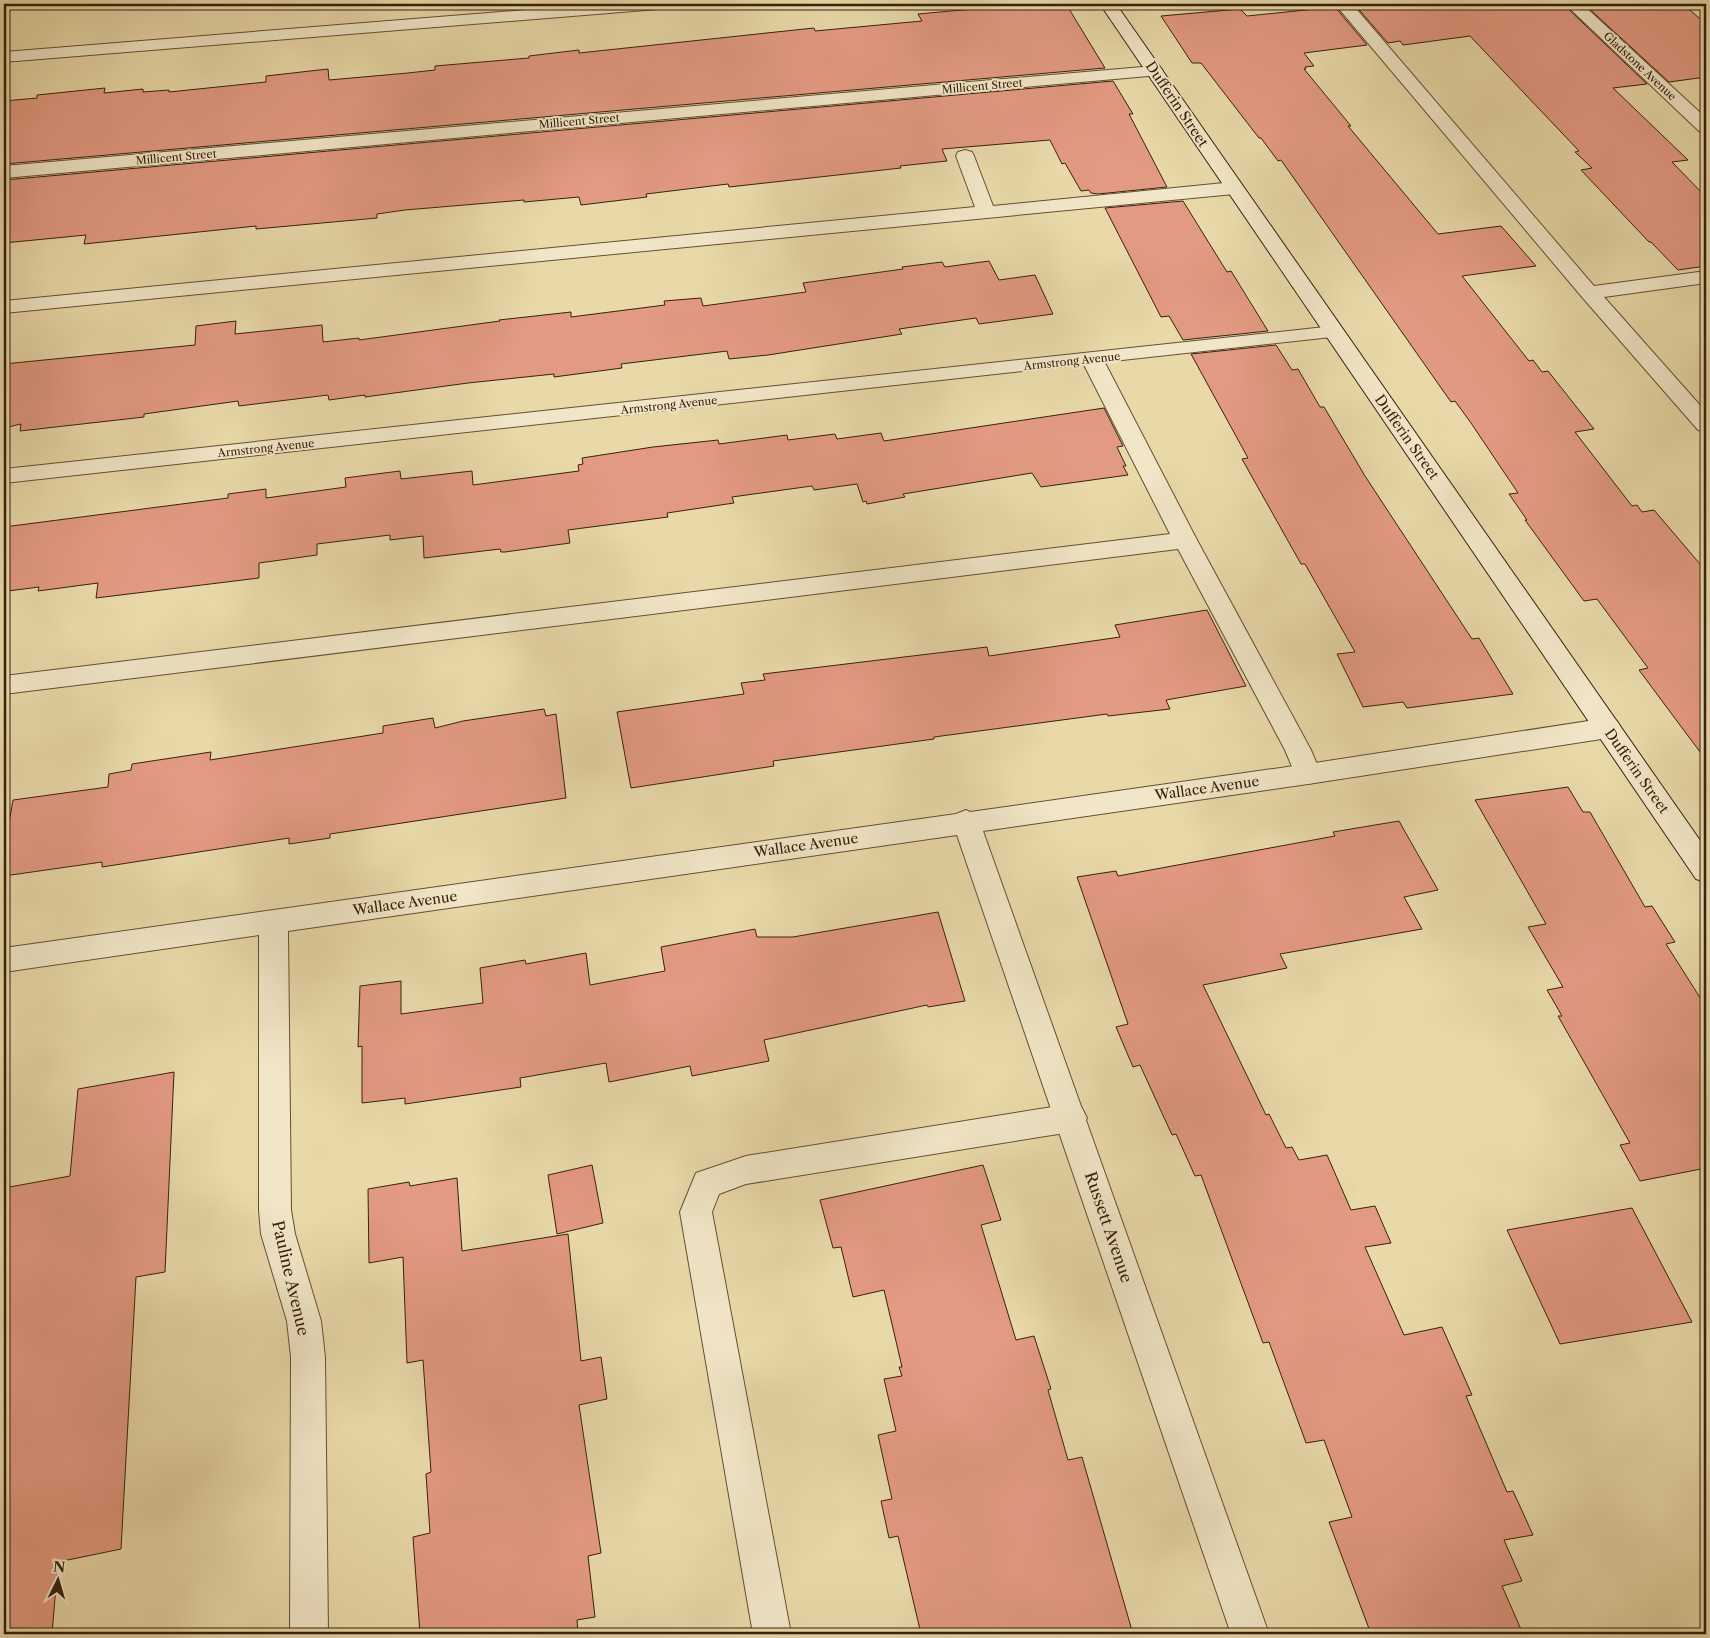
<svg xmlns="http://www.w3.org/2000/svg" width="1710" height="1638" font-family="'Libre Caslon Text',serif">
	<rect width="100%" height="100%" fill="#e9d9a9"/>
	<filter id="stains"><feTurbulence type="fractalNoise" baseFrequency=".004" numOctaves="4"/><feColorMatrix values="0 0 0 0 .2 0 0 0 0 .09 0 0 0 0 .02 0 0 0 .5 -.17"/></filter>
	<radialGradient id="worn" r=".72"><stop offset=".6" stop-color="#630" stop-opacity="0"/><stop offset="1" stop-color="#630" stop-opacity=".3"/></radialGradient>
	<!-- building -->
	<path fill="#e39a82" stroke="#37210d" d="M981,4H1066L1105,68L4,164V101L37,98V95L105,88L104,93L143,89V92L169,90V92L266,82V76L328,69L329,80L408,73L435,70V66L529,58V56L579,50V53L814,28L815,31L922,21L918,14L984,8Z
		M1563,4L1647,84L1613,88L1688,160L1672,162L1706,197V266L1678,270L1651,242H1649L1581,170L1592,168L1575,152L1579,151L1470,36L1403,45L1400,41L1388,43L1355,5Z
		M1584,4H1683L1706,24V77L1669,82Z
		M1335,7L1367,45L1304,53L1314,66L1305,67L1306,69H1304L1351,126H1348L1438,234L1501,226L1536,266L1462,276L1529,361L1533,360L1542,372L1548,371L1594,429L1575,432L1632,506L1637,505L1642,512L1654,510L1706,571V760L1639,670L1648,668L1597,599L1584,601L1525,520H1527L1509,494L1518,493L1471,423L1455,401L1451,402L1281,160L1278,161L1261,138H1259L1201,63H1192L1161,16L1240,9L1247,16Z
		M1113,81L1133,114H1129L1167,187L1098,194L1091,193L1089,190L1081,191L1065,163L1062,164L1050,140L942,149L947,161L900,166L901,168L729,187L728,184L646,194L647,197L581,205L579,197L524,202V200L405,210L377,214V218L256,229V226L84,244L86,235L4,243V180Z
		M1183,201L1227,272L1231,271L1268,331L1183,340L1169,316L1161,317L1105,208Z
		M989,261L999,280L1035,275L1053,314L979,324L976,318L899,329L902,334L768,355L729,359L727,351L621,364L622,368L554,377V374L468,383L365,397V395L329,400L328,395L239,406L238,401L144,414V417L20,431L21,424L4,428V364L195,345L196,326L236,321L235,334L322,325L323,342L359,338V340L500,321L499,320L571,312V317L665,305L664,301L701,298L703,306L806,292L803,283L903,269L902,267L942,262L945,267Z
		M1276,345L1292,370L1298,369L1320,407H1324L1365,476L1472,639L1479,638L1513,694L1407,708L1403,702L1363,707L1337,654L1355,652L1305,564H1301L1242,459L1248,458L1191,354Z
		M1104,408L1123,446L1117,447L1126,466H1123L1128,475L1041,487L1032,473L903,494L905,497L867,504L866,501L863,502L857,484L814,490L812,486L732,497L734,503L667,513L668,517L568,530L570,543L505,552H501L500,549L424,558L423,536L390,540V535L317,544V555L259,563V578L96,598L98,583L38,591L39,587L8,591L9,582L4,583V527L228,498V494L266,489V498L346,487L345,478L400,471L401,479L472,471L473,485L579,471L578,465L583,464L582,458L653,447L718,440L719,444L787,435L788,440L835,434L837,439L881,433L884,441Z
		M1207,610L1246,686L1166,700L1170,709L1108,716L1107,714L934,737V739L773,761L774,766L631,788L617,712L744,694L741,683L765,680L763,674L987,647L989,656L1120,637L1115,625Z
		M544,709L546,716L556,714L566,798L330,834V838L289,844V838L102,867V862L4,876V824L9,823L13,800L108,787L109,774L131,770L132,764L211,752L210,760L383,733V726L433,718L435,728L463,721Z
		M1568,787L1583,812H1590L1645,907L1652,906L1675,942L1666,944L1706,1007V1168L1640,1181L1620,1145L1630,1143L1558,1016H1562L1547,990L1563,987L1528,927L1546,924L1475,800Z
		M1399,821L1438,890L1404,897L1422,929L1280,954L1287,968L1203,985L1266,1115L1269,1114L1286,1148L1292,1147L1299,1160L1327,1155L1351,1210L1375,1206L1391,1243L1365,1247L1404,1335L1442,1327L1472,1395L1466,1396L1507,1492L1513,1491L1533,1535L1504,1540L1522,1581L1502,1586L1523,1634H1371L1329,1522L1352,1517L1324,1440L1306,1443L1269,1342L1263,1343L1201,1175L1195,1176L1176,1134L1172,1135L1140,1065L1133,1067L1116,1027L1128,1024L1077,877L1116,871L1118,876L1335,836L1333,832Z
		M938,912L965,1001L928,1007L927,1005L764,1040L769,1061L692,1076L690,1066L609,1082L606,1063L520,1078L521,1087L405,1104V1098L362,1103V1046L358,1047L360,986L401,981V1014L483,1003L480,968L525,960L526,964L586,953L590,985L665,971L661,947L755,929L757,937H793Z
		M174,1072L165,1272L136,1277L121,1549L58,1562L52,1634H4V1188L70,1176L78,1089Z
		M592,1165L603,1223L557,1234L548,1175Z
		M983,1165L1001,1220L981,1225L1016,1340L1034,1336L1051,1389L1048,1390L1068,1460L1082,1457L1133,1634H921L898,1536L889,1538L881,1501L892,1499L878,1435L896,1431L884,1379L902,1376L899,1367H902L884,1290L853,1297L841,1247L833,1248L820,1200Z
		M457,1178L462,1251L568,1234L581,1361L601,1357L607,1399L579,1405L601,1553L588,1556L595,1617L577,1620L578,1634H420L413,1537L430,1533L426,1474L431,1472L423,1360L407,1363L403,1257L369,1263L368,1189L409,1182L410,1186Z
		M1632,1208L1692,1322L1560,1344L1507,1230Z"/>
	<g fill="none" stroke-linecap="round" stroke-linejoin="round">
		<defs>
			<path id="service" d="M600,4H666L664,7L658,9L4,62V52Z
				M1335,4H1352L1594,286L1706,271V283L1604,297L1706,412V432L1698,430L1582,297Z
				M965,150L972,152L974,156L993,206L1234,182L1241,184L1243,188L1241,192L1234,194L4,313V301L975,207L956,156L958,152Z
				M1092,353L1100,354L1103,359L1197,540L1311,750L1321,774L1318,781L1308,784L1298,781L1285,750L1178,549L4,694V676L1170,534L1081,359L1084,354Z
				M1071,1104L1082,1108L1087,1118L1082,1128L1071,1132L746,1184L719,1194L712,1212L791,1634H753L680,1212L696,1173L746,1156Z"/>
			<path id="minor" d="M1565,4H1582L1706,118V133L1700,132Z
				M1154,66L1160,67L1163,71L1160,75L4,178V166Z
				M1334,326L1341,328L1344,332L1341,336L4,483V469Z
				M1608,718L1617,721L1621,728L1617,735L1608,738L1308,784L983,831L1269,1634H1231L957,835L288,931L291,1210L295,1234L321,1321L325,1357L328,1634H290L291,1357L287,1321L261,1234L259,1210V935L4,972V948L956,814L966,810L970,812L1308,764Z"/>
			<path id="secondary" d="M1100,4H1116L1706,849V882L1696,879Z"/>
		</defs>
		<!-- service casing -->
		<use href="#service" stroke="#644f34" stroke-width="2"/>
		<!-- minor casing -->
		<use href="#minor" stroke="#644f34" stroke-width="2"/>
		<!-- secondary casing -->
		<use href="#secondary" stroke="#37210d" stroke-width="2"/>
		<!-- service -->
		<use href="#service" fill="#f1e6c7" fill-rule="evenodd"/>
		<!-- minor -->
		<use href="#minor" fill="#f1e6c7" fill-rule="evenodd"/>
		<!-- secondary -->
		<use href="#secondary" fill="#f1e6c7" fill-rule="evenodd"/>
	</g>
	<g text-anchor="middle" dominant-baseline="central" stroke-width="4" stroke-linejoin="round" paint-order="stroke">
		<!-- far-street labels -->
		<g font-size="11" fill="#37210d" stroke="#f1e6c7">
			<text transform="translate(1640 66) rotate(43)">Gladstone Avenue</text>
			<text transform="translate(982 86) rotate(-5)">Millicent Street</text>
			<text transform="translate(579 121) rotate(-5)">Millicent Street</text>
			<text transform="translate(176 157) rotate(-5)">Millicent Street</text>
			<text transform="translate(1072 361) rotate(-6)">Armstrong Avenue</text>
			<text transform="translate(669 405) rotate(-6)">Armstrong Avenue</text>
			<text transform="translate(266 448) rotate(-6)">Armstrong Avenue</text>
		</g>
		<!-- street labels -->
		<g font-size="14" fill="#37210d" stroke="#f1e6c7">
			<text transform="translate(1177 104) rotate(56)">Dufferin Street</text>
			<text transform="translate(1407 437) rotate(55)">Dufferin Street</text>
			<text transform="translate(1637 771) rotate(55)">Dufferin Street</text>
			<text transform="translate(1207 788) rotate(-8)">Wallace Avenue</text>
			<text transform="translate(806 845) rotate(-8)">Wallace Avenue</text>
			<text transform="translate(405 903) rotate(-8)">Wallace Avenue</text>
		</g>
		<!-- near-street labels -->
		<g font-size="16" fill="#37210d" stroke="#f1e6c7">
			<text transform="translate(1109 1227) rotate(71)">Russett Avenue</text>
			<text transform="translate(291 1278) rotate(77)">Pauline Avenue</text>
		</g>
	</g>
	<!-- margin -->
	<rect width="1710" height="1638" fill="none" stroke="#e9d9a9" stroke-width="20"/>
	<rect x="5" y="5" width="1700" height="1628" fill="none" stroke="#37210d" stroke-width="2.5"/>
	<rect x="10" y="10" width="1690" height="1618" fill="none" stroke="#37210d"/>
	<!-- north arrow -->
	<g transform="translate(58 1580) rotate(5)" stroke="#f1e6c7" stroke-width="4" paint-order="stroke">
	<path d="M0-4L9 19L0 12L-9 19Z" fill="#37210d"/>
	<text y="-8" font-size="14" font-weight="bold" text-anchor="middle" fill="#37210d">N</text>
	</g>
	<rect width="100%" height="100%" filter="url(#stains)"/>
	<rect width="100%" height="100%" fill="url(#worn)"/>
</svg>
